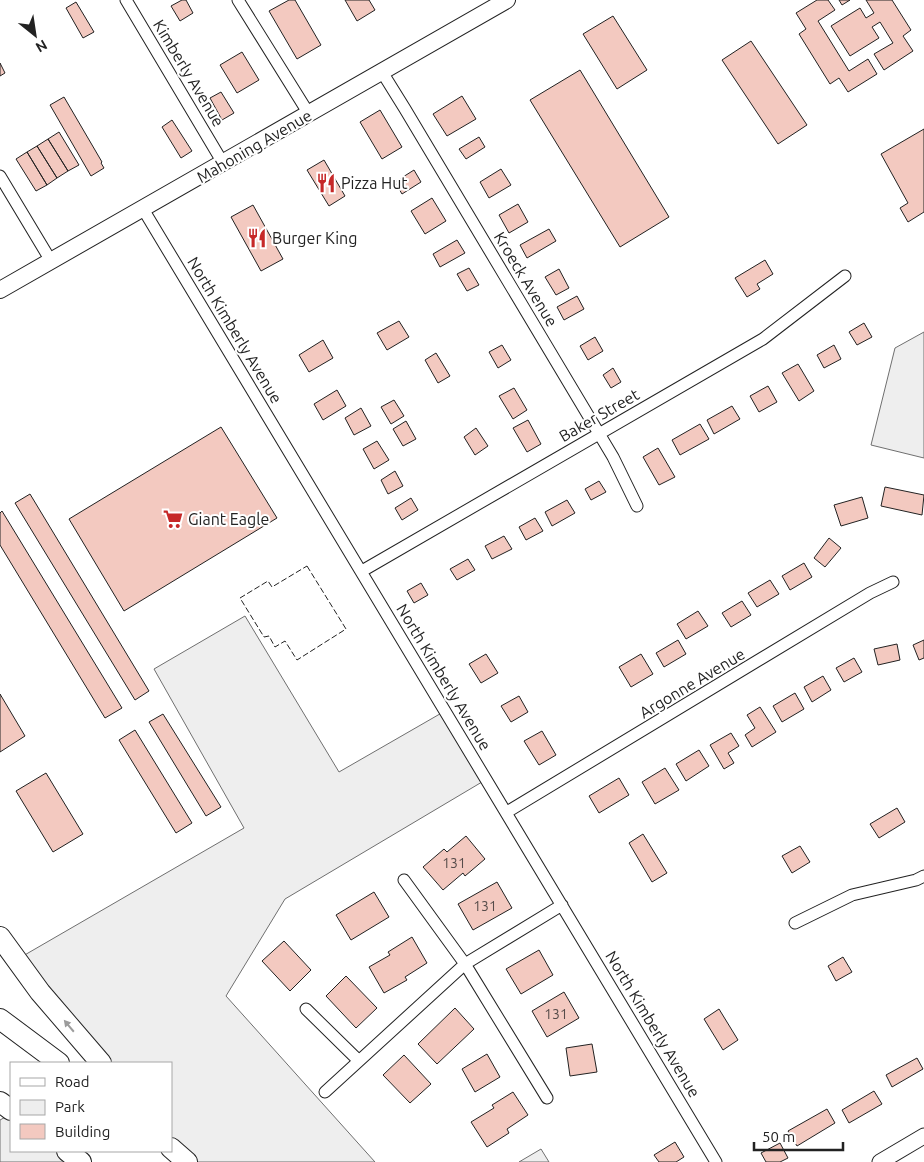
<svg xmlns="http://www.w3.org/2000/svg" width="924" height="1162" font-family="Ubuntu,sans-serif">
	<rect width="100%" height="100%" fill="#fff"/>
	<!-- green -->
	<path fill="#eee" stroke="#6f6f6f" d="M924,332V458L871,445L895,348Z
		M245,616L339,772L445,711L487,779L285,899L226,996L375,1162H187L171,1148V1063H101L16,960L244,828L154,669Z
		M11,1114V1151H67L81,1162H0V1120Z
		M541,1149L549,1162H519Z"/>
	<!-- building -->
	<path fill="#f3c9c0" stroke="#222" d="M182,0H186L193,13L180,21L171,6Z
		M289,0H295L321,45L297,59L269,11Z
		M345,0H369L375,10L357,21Z
		M817,0H828L835,10L818,21L849,71L868,59L877,74L848,92L839,78L830,84L799,34L806,29L796,13Z
		M839,0H850L842,5Z
		M866,0H892L911,30L903,36L913,51L884,70L874,54L893,43L880,22L872,27L879,38L850,56L831,26L860,8L866,18L874,13Z
		M76,2L94,32L83,38L66,8Z
		M613,16L647,70L617,89L583,34Z
		M751,41L807,125L778,144L722,60Z
		M242,52L259,80L237,93L220,65Z
		M0,63L5,73L0,76Z
		M580,70L669,217L620,247L530,100Z
		M221,92L234,113L222,120L210,98Z
		M462,96L476,119L447,136L433,114Z
		M64,97L102,162L101,163L104,168L91,176L50,105Z
		M380,110L402,147L382,159L360,122Z
		M172,120L192,151L181,158L162,127Z
		M924,129V212L908,222L900,208L908,203L881,154Z
		M59,132L79,165L68,171L48,139Z
		M479,137L485,147L466,159L459,149Z
		M48,139L68,171L57,178L37,146Z
		M37,146L57,178L47,185L27,152Z
		M27,152L47,185L36,191L16,159Z
		M324,160L345,196L329,206L307,170Z
		M501,169L511,185L489,198L480,182Z
		M414,170L421,182L402,194L395,182Z
		M432,198L446,221L425,234L411,211Z
		M518,204L528,222L509,233L499,215Z
		M253,205L283,259L261,271L231,217Z
		M549,229L556,241L527,258L520,245Z
		M457,240L465,253L440,267L433,254Z
		M765,260L773,274L757,284L760,289L747,297L735,278Z
		M469,268L479,285L467,291L457,274Z
		M559,269L569,288L556,295L545,277Z
		M577,296L584,309L564,320L557,307Z
		M399,321L409,337L387,350L377,333Z
		M864,323L872,337L857,345L849,332Z
		M595,337L603,351L588,360L580,346Z
		M323,340L333,358L309,372L299,355Z
		M502,345L511,360L498,368L489,352Z
		M834,345L841,359L824,368L817,355Z
		M436,353L450,376L438,383L425,360Z
		M798,364L814,391L799,401L782,373Z
		M613,368L621,382L611,388L603,375Z
		M768,386L777,402L759,412L750,396Z
		M514,388L527,410L513,419L499,396Z
		M337,390L346,406L323,420L314,404Z
		M394,400L404,416L391,424L381,407Z
		M732,406L740,419L714,434L707,420Z
		M361,408L371,426L354,435L345,418Z
		M528,420L541,444L527,452L513,428Z
		M406,421L416,439L403,446L393,429Z
		M700,424L709,439L680,455L672,440Z
		M221,427L277,518L124,611L69,519Z
		M476,428L488,446L475,455L464,437Z
		M377,441L389,460L374,469L363,449Z
		M658,448L675,477L659,485L643,457Z
		M395,471L403,486L388,494L381,480Z
		M599,481L606,492L591,500L585,489Z
		M885,487L924,495L922,515L881,506Z
		M30,494L149,691L135,700L15,503Z
		M862,497L868,518L841,526L834,505Z
		M411,498L418,510L402,520L395,508Z
		M567,500L575,513L552,526L545,512Z
		M2,511L122,708L105,718L0,545V513Z
		M535,518L543,531L526,540L519,527Z
		M504,536L512,549L492,559L485,546Z
		M829,538L841,548L825,567L814,558Z
		M468,559L475,570L457,580L450,569Z
		M804,563L812,577L790,590L782,576Z
		M770,580L779,594L757,607L748,593Z
		M421,583L428,595L414,603L407,591Z
		M742,601L751,615L731,627L722,613Z
		M698,611L708,626L686,639L677,624Z
		M678,640L686,654L664,667L656,653Z
		M924,640V658L919,660L913,645Z
		M897,644L900,660L878,665L874,649Z
		M486,654L498,673L481,683L469,664Z
		M641,654L653,674L631,687L619,667Z
		M854,658L862,672L844,682L836,668Z
		M823,676L831,690L812,702L804,687Z
		M795,693L804,709L782,722L773,706Z
		M0,694L25,736L0,752Z
		M519,696L528,712L511,722L501,706Z
		M760,707L776,732L752,747L745,735L755,728L747,715Z
		M163,714L221,807L206,816L149,722Z
		M135,730L192,823L176,833L119,740Z
		M542,731L556,755L539,765L524,741Z
		M731,733L739,746L728,753L734,763L724,769L710,745Z
		M699,750L709,766L686,781L676,764Z
		M665,768L679,790L655,804L642,782Z
		M46,773L83,834L53,852L16,791Z
		M619,778L629,795L599,813L589,796Z
		M897,808L905,822L879,838L870,824Z
		M643,834L667,873L652,882L629,843Z
		M466,836L485,859L465,876L463,873L443,890L423,867L444,849L447,852Z
		M800,846L810,862L792,873L782,856Z
		M497,882L512,908L473,930L458,904Z
		M374,892L389,917L351,940L336,915Z
		M412,937L427,963L405,977L407,980L384,993L369,967L390,955L388,952Z
		M284,941L311,970L290,991L262,961Z
		M539,950L553,975L521,994L506,969Z
		M843,957L852,972L836,981L828,966Z
		M346,976L377,1008L356,1028L326,996Z
		M564,992L579,1018L547,1037L532,1011Z
		M455,1008L474,1029L437,1064L418,1044Z
		M719,1009L738,1040L723,1050L704,1019Z
		M592,1044L597,1072L570,1076L566,1048Z
		M487,1054L500,1077L475,1092L462,1069Z
		M404,1055L431,1084L410,1103L383,1075Z
		M917,1058L923,1069L892,1087L886,1075Z
		M874,1091L882,1104L849,1123L842,1110Z
		M513,1092L528,1115L507,1129L509,1133L487,1147L471,1122L494,1108L492,1105Z
		M827,1109L835,1123L797,1146L788,1131Z
		M675,1142L684,1157L676,1162H659L654,1155Z
		M780,1143L788,1158L780,1162H766L761,1153Z"/>
	<g fill="none" stroke-linecap="round" stroke-linejoin="round">
		<defs>
			<path id="street" d="M126,0L223,163
				M238,0L309,114
				M382,72L405,109L613,457L637,506
				M0,176L51,261
				M143,209L716,1162
				M362,571L763,339L845,276
				M507,812L870,593L893,582
				M404,880L465,964L547,1098
				M795,923L852,895L916,880L924,876
				M306,1009L359,1061
				M325,1092L465,964L562,905"/>
			<path id="secondary" d="M880,1162L924,1136"/>
			<path id="primary" d="M0,290L507,0"/>
			<path id="highway" d="M0,937L40,992L101,1063
				M0,1019L59,1063
				M0,1102L11,1110
				M171,1148L187,1162
				M67,1151L81,1162"/>
		</defs>
		<!-- street casing -->
		<use href="#street" stroke="#222" stroke-width="13"/>
		<!-- secondary casing -->
		<use href="#secondary" stroke="#222" stroke-width="17"/>
		<!-- primary casing -->
		<use href="#primary" stroke="#222" stroke-width="18"/>
		<!-- highway casing -->
		<use href="#highway" stroke="#222" stroke-width="22"/>
		<!-- street -->
		<use href="#street" stroke="#fff" stroke-width="11"/>
		<!-- secondary -->
		<use href="#secondary" stroke="#fff" stroke-width="15"/>
		<!-- primary -->
		<use href="#primary" stroke="#fff" stroke-width="16"/>
		<!-- highway -->
		<use href="#highway" stroke="#fff" stroke-width="20"/>
		<!-- fence -->
		<path stroke="#222" stroke-width="1" stroke-dasharray="6 2.5" stroke-linecap="butt" d="M307,566L346,629L297,660L285,641L275,647L269,636L264,637L240,598L268,581L272,587Z"/>
	</g>
	<!-- one-way arrows -->
	<defs><path id="oneway-solid" d="M-6-.8H1V-3.2L6.5 0L1 3.2V.8H-6Z" transform="scale(1.25)"/></defs>
	<use fill="#9c9c9c" href="#oneway-solid" transform="translate(69 1026) rotate(-130)"/>
	<!-- icons -->
	<defs>
		<symbol id="restaurant-bare" viewBox="-9 -9 18 18"><path d="M-5-6h1v4h1v-4h1v4h1v-4h1v5L-1.5 .5V6h-2V.5L-5-1ZM5-6V6H3V1.5H1.5Q1.5-4 5-6Z" fill="#c62828" stroke="#fff" stroke-width="2.5" paint-order="stroke"/></symbol>
		<symbol id="supermarket-bare" viewBox="-9 -9 18 18"><path d="M-6-5.5h2.5l.6 2H6L4.5 2H-2.5L-4.4-4H-6ZM-1.5 3.2a1.3 1.3 0 1 0 .1 0ZM3 3.2a1.3 1.3 0 1 0 .1 0Z" fill="#c62828" stroke="#fff" stroke-width="2.5" paint-order="stroke"/></symbol>
	</defs>
	<g fill-rule="evenodd">
		<use href="#restaurant-bare" x="312" y="169" width="28" height="28"/>
		<use href="#restaurant-bare" x="243" y="224" width="28" height="28"/>
		<use href="#supermarket-bare" x="159" y="505" width="28" height="28"/>
	</g>
	<g text-anchor="middle" dominant-baseline="central" stroke-width="4" stroke-linejoin="round" paint-order="stroke">
		<!-- number labels -->
		<g font-size="14" fill="#564c4a">
			<text x="454" y="863">131</text>
			<text x="485" y="906">131</text>
			<text x="556" y="1014">131</text>
		</g>
		<!-- street labels -->
		<g font-size="16" fill="#222" stroke="#fff">
			<text transform="translate(189 73) rotate(59)">Kimberly Avenue</text>
			<text transform="translate(254 146) rotate(-30)">Mahoning Avenue</text>
			<text transform="translate(526 279) rotate(59)">Kroeck Avenue</text>
			<text transform="translate(235 330) rotate(59)">North Kimberly Avenue</text>
			<text transform="translate(599 415) rotate(-30)">Baker Street</text>
			<text transform="translate(444 677) rotate(59)">North Kimberly Avenue</text>
			<text transform="translate(692 683) rotate(-31)">Argonne Avenue</text>
			<text transform="translate(653 1024) rotate(59)">North Kimberly Avenue</text>
		</g>
		<!-- poi labels -->
		<g font-size="16" fill="#222" stroke="#fff" text-anchor="start">
			<text x="341" y="183">Pizza Hut</text>
			<text x="272" y="238">Burger King</text>
			<text x="188" y="519">Giant Eagle</text>
		</g>
	</g>
	<!-- legend -->
	<rect x="10" y="1062" width="162" height="90" fill="#ffffff" stroke="#a7a7a7"/>
	<rect x="20" y="1078" width="25" height="8" fill="#ffffff" stroke="#a7a7a7"/>
	<text x="55" y="1087" font-size="15" fill="#222222">Road</text>
	<rect x="20" y="1100" width="25" height="15" fill="#eeeeee" stroke="#a7a7a7"/>
	<text x="55" y="1112" font-size="15" fill="#222222">Park</text>
	<rect x="20" y="1124" width="25" height="15" fill="#f3c9c0" stroke="#a7a7a7"/>
	<text x="55" y="1137" font-size="15" fill="#222222">Building</text>
	<!-- north arrow -->
	<g transform="translate(35 35) rotate(150)" stroke="#ffffff" stroke-width="4" paint-order="stroke">
	<path d="M0-4L9 19L0 12L-9 19Z" fill="#222222"/>
	<text y="-8" font-size="14" font-weight="bold" text-anchor="middle" fill="#222222">N</text>
	</g>
	<!-- scale -->
	<path d="M754 1142v8h89v-8" fill="none" stroke="#222222" stroke-width="2.5"/>
	<text x="762" y="1142" font-size="15" fill="#222222" stroke="#ffffff" stroke-width="4" paint-order="stroke">50 m</text>
</svg>
